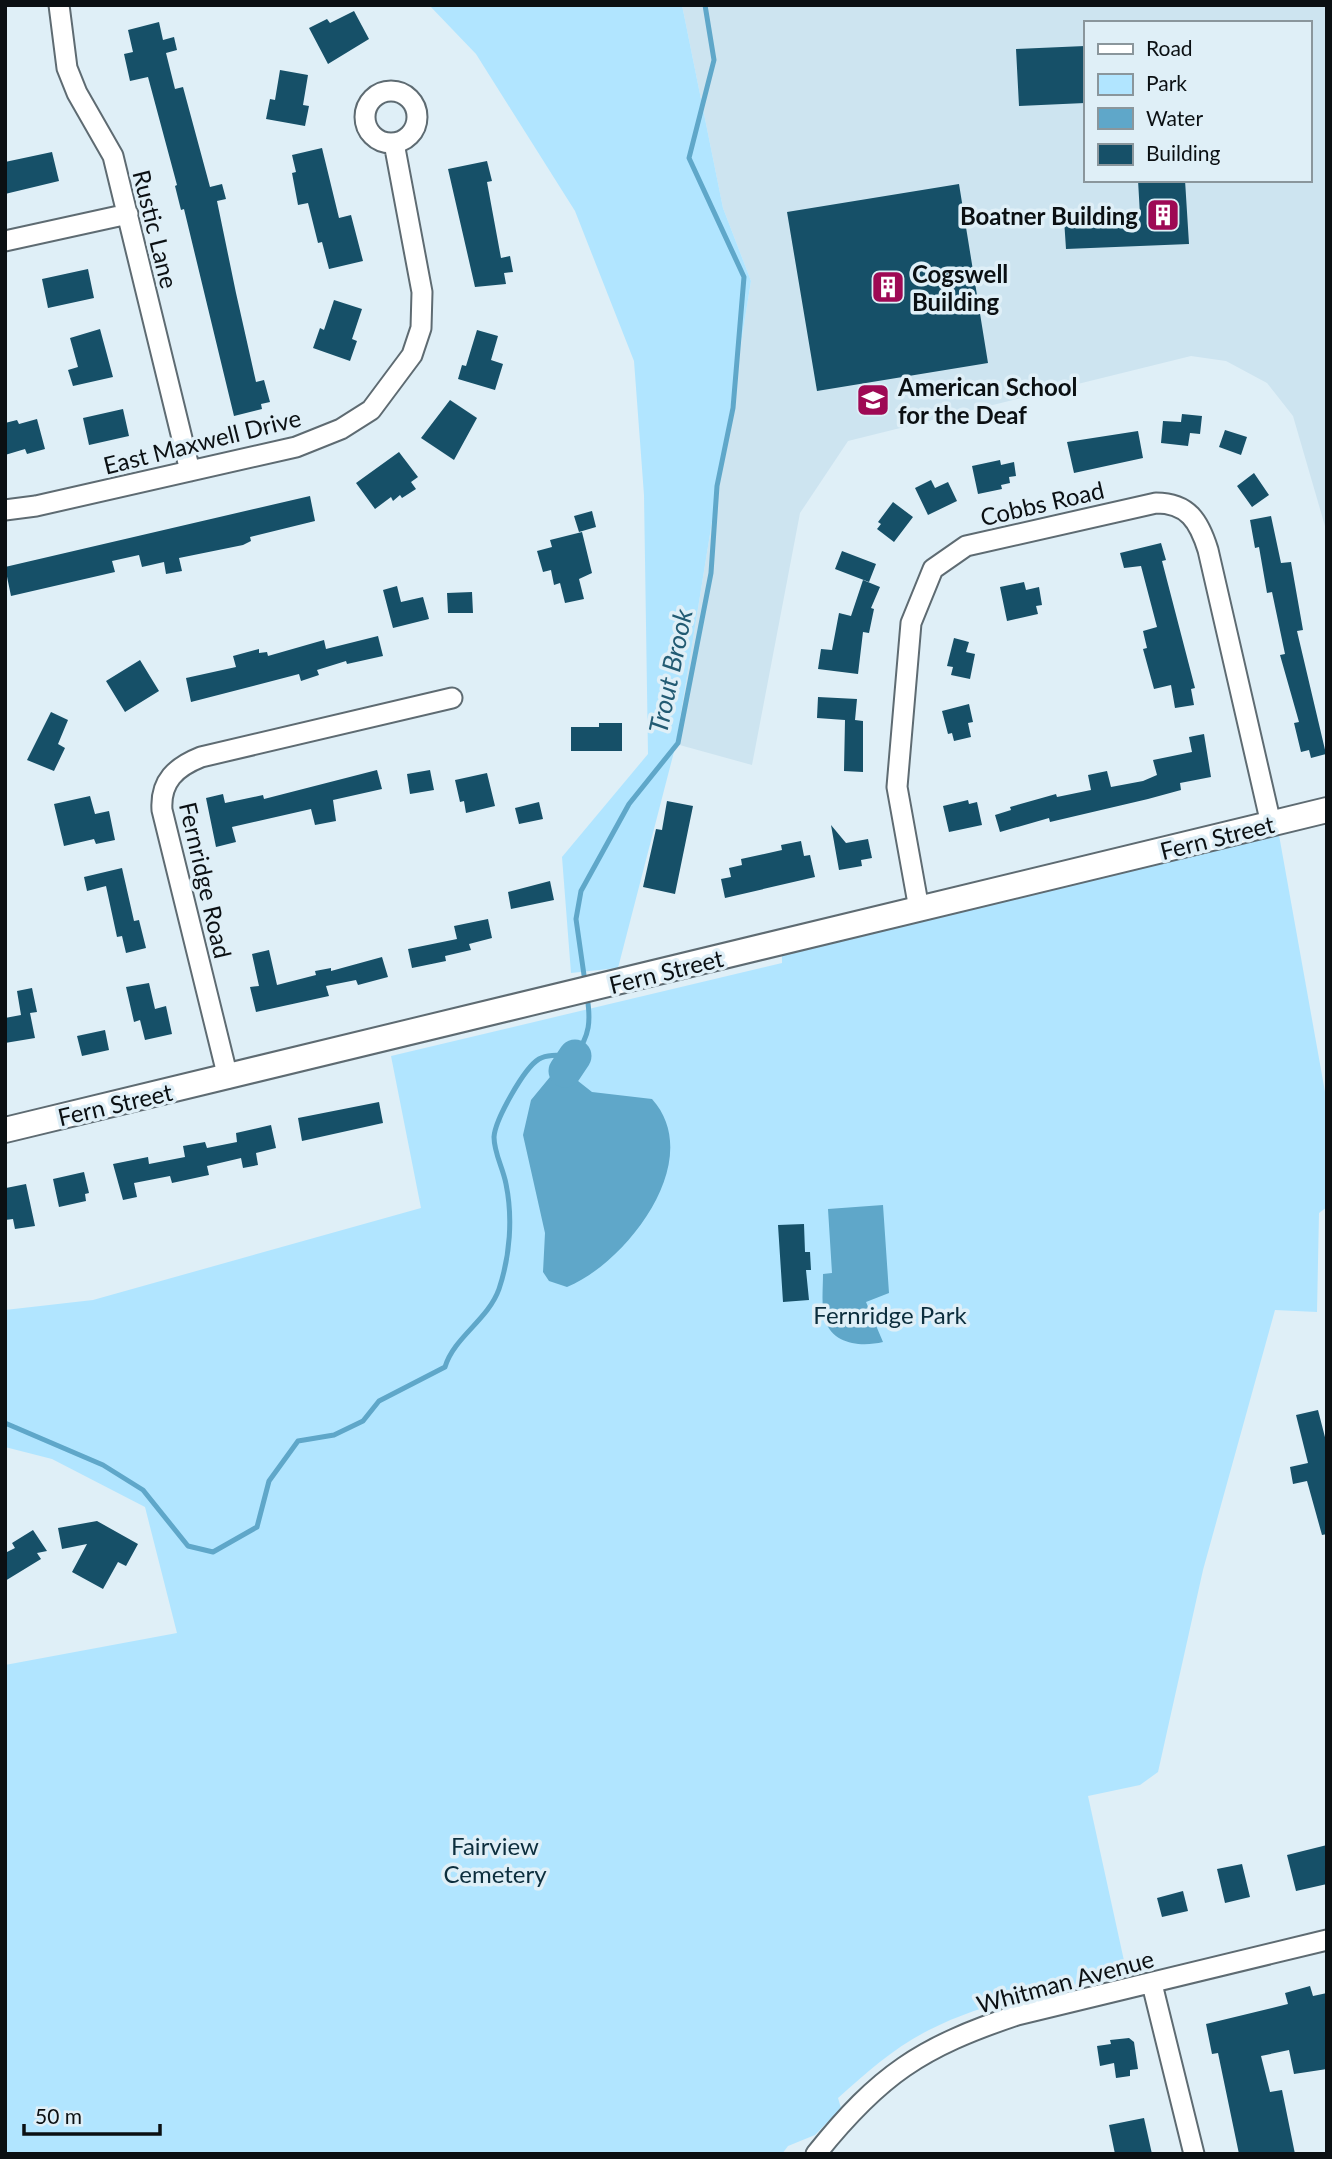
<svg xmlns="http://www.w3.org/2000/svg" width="1332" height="2159" font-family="Lato,sans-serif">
	<rect width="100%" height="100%" fill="#dfeff7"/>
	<!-- built -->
	<path fill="#cde4f0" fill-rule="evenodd" d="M682,5H1327V533L1293,416L1267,383L1226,361L1191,356L848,441L800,513L752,765L676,744L751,281L723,208ZM1085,23H1309V180H1085Z"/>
	<!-- green -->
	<path fill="#b1e5ff" d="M429,5H682L723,208L751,281L676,744L618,968L571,973L562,857L648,754L644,495L634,361L575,211L476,54Z
		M1279,835L1327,1103V1207L1319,1213L1317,1312L1275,1310L1203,1570L1158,1772L1140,1785L1088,1796L1128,1979L1109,1983L1104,1978C1045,1992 983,2002 929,2030C895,2047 866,2073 838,2098L841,2108L815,2135L788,2146L782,2154H5V1665L177,1633L145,1507L52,1459L5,1447V1310L93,1300L421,1208L391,1056L782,963V955Z"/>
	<!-- water -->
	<path fill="#5fa7c9" d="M559,1066L592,1092L652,1099C707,1160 626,1263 567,1287L549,1281L543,1272L545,1233L523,1135L531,1100Z
		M883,1205L889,1293L866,1302L883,1342C862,1347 833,1345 825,1320C821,1307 823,1288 823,1274L832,1273L828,1209Z"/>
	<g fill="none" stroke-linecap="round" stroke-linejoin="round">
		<!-- stream -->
		<path stroke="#5fa7c9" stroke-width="5" d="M585,982L576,919L581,891L629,804L678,743L711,573L717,486L733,408L744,277L689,158L714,60L705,5
			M5,1423L103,1465L143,1490L188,1546L213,1552L257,1527L269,1481L298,1441L334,1435L363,1421L379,1401L445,1367C454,1337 488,1320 499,1289C510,1256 513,1218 506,1184C503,1168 494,1153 494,1137C495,1120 524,1068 539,1059C549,1053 564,1056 575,1056C590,1035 591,1021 587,996"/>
		<!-- river -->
		<path stroke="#5fa7c9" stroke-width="33" d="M565,1071L575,1056"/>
	</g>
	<!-- building -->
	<path fill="#165068" d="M354,11L369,39L328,64L309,28L327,19L330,23Z
		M159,22L163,40L174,37L177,50L166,53L175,89L183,87L210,187L222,184L226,199L217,201L236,293L256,382L264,380L270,402L261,404L262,409L234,416L184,209L181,210L175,186L177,185L148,77L130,81L124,54L133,52L128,30Z
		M1085,46V103L1019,106L1016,49Z
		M280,70L308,75L303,105L309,106L305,126L266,119L270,99L275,100Z
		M322,148L339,218L351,215L363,261L329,269L322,242L318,243L308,203L298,205L292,173L296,172L292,155Z
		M52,152L59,181L5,194V162Z
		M487,161L492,181L487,182L501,258L510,256L513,272L504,273L506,284L475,287L448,169Z
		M1138,180H1185L1189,244L1066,249L1064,219L1140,215Z
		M959,184L988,363L817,391L787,212Z
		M88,269L94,298L48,308L42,279Z
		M334,300L362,309L352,339L357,341L350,361L313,348L320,328L324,330Z
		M100,329L113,377L73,386L68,370L78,367L70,338Z
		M477,330L498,336L491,360L503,364L495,390L458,379L462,365L466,366Z
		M450,400L477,418L454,460L421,438Z
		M123,409L129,436L89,445L83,418Z
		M1182,414L1202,416L1200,434L1190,433L1188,446L1161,443L1163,421L1181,422Z
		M37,419L45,449L27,454L25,449L5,455V423L17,420L19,424Z
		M1225,430L1247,437L1241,455L1219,447Z
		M1138,431L1143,458L1074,473L1067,442Z
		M399,452L418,477L411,482L416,489L402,498L400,495L393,501L391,497L375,509L356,483Z
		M1000,460L1001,465L1014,462L1016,476L1009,477L1010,483L1001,485L1002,489L978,494L972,466Z
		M1254,473L1269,495L1252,507L1237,486Z
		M931,480L935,488L948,482L957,501L928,515L915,488Z
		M310,496L315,521L250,537L251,541L243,545L179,558L182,571L166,574L164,562L142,567L139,555L112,561L115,572L11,596L5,567Z
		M893,502L913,517L894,542L877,529L881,524L878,522Z
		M592,511L596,527L579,532L574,516Z
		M1271,516L1281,563L1291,562L1303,630L1297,631L1326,754L1311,758L1309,750L1301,752L1294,723L1299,722L1280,655L1285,654L1272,592L1267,593L1259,547L1255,548L1250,520Z
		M582,532L592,573L579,579L584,599L565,603L560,583L554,585L551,570L543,572L537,551L552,547L550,540Z
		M1161,543L1166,560L1162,561L1195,688L1191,689L1194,705L1175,708L1171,685L1154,689L1143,649L1147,648L1143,631L1157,627L1141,566L1124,568L1120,553Z
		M842,551L876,564L869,582L835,569Z
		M863,580L880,587L871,608L874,609L869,633L863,632L858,674L818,669L821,649L832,650L839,613L851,616Z
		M1024,582L1026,590L1039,587L1042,605L1036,606L1038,614L1007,621L1000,587Z
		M397,586L401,602L423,597L429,619L393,628L383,590Z
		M472,592L473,613H448L447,593Z
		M378,636L383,656L347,664L346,661L317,670L319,675L301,681L299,674L191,702L186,678L236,667L233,656L259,649V653L267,652L268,656L324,640L326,649Z
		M954,638L969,642L966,652L975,654L970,679L951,675L953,667L947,666Z
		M140,660L159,691L125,712L106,681Z
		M818,697L857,699L855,720L863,721V772L844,771L845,720L817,718Z
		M969,704L973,722L968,723L971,737L954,741L952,733L948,734L942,711Z
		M51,712L68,720L58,744L65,748L54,771L27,760Z
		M599,723H622V751H571V727H599Z
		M1204,734L1211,777L1180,783L1181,790L1148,799L1050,822L1049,818L1000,832L995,815L1011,810L1010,807L1056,794L1057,797L1091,790L1088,775L1107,771L1111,787L1143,781L1157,775L1153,760L1192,752L1189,737Z
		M377,770L382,789L333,800L336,821L315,825L311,809L232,827L236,842L216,847L206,798L223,794L225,803L263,795L264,799Z
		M430,770L434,790L410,794L407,774Z
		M487,773L495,806L466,813L464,801L460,802L455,780Z
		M90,796L95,814L109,811L115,840L96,844L94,839L64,846L54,804Z
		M968,800L969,804L977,802L982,825L949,832L943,806Z
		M667,801L693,806L675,894L643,887L656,829L662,830Z
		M539,802L543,819L519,824L515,808Z
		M831,825L846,843L868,839L872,858L861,860L862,866L839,870Z
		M801,841L804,856L810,855L815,877L725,898L721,879L731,877L729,868L742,865L741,859L782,850L781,845Z
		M122,868L134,921L139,920L146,948L126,953L122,936L117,937L106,886L87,891L84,877Z
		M550,881L554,900L511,909L508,892Z
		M488,919L492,938L469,944L471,950L445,956L446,961L412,968L408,949L457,939L454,926Z
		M269,950L277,985L316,975L315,971L331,968V971L382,957L388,977L358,985L356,980L326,986L329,996L256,1012L250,987L259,986L252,954Z
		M149,983L155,1009L166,1006L172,1034L145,1040L140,1020L134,1022L126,987Z
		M32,988L37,1012L30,1013L35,1038L5,1043V1018L21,1015L17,991Z
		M105,1030L109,1050L82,1056L77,1036Z
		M379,1102L383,1123L302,1141L298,1118Z
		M271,1125L276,1148L256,1153L258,1165L243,1168L241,1158L207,1166L209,1175L172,1183L170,1176L134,1183L137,1197L123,1200L113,1164L148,1157L149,1164L185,1157L183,1146L205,1142L207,1148L237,1142L236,1133Z
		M84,1172L89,1193L85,1194L86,1201L59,1207L53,1179Z
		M26,1184L35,1226L15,1229L13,1219L5,1220L6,1188Z
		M804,1224L805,1252H810L811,1270H806L809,1300L783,1302L778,1225Z
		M1318,1410L1327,1445V1534L1322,1535L1307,1481L1293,1484L1290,1467L1308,1463L1296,1415Z
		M97,1521L138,1544L126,1566L118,1562L103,1589L72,1572L87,1544L62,1549L58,1528Z
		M33,1530L47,1551L37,1553L41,1559L5,1581V1553L15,1548L12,1543Z
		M1327,1845V1884L1296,1891L1287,1855Z
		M1242,1864L1250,1897L1225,1903L1217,1869Z
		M1183,1891L1188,1911L1162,1917L1157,1898Z
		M1310,1986L1313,1996L1327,1993V2069L1294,2074L1289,2050L1261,2056L1270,2092L1282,2090L1295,2154H1239L1218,2053L1212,2054L1206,2024L1288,2004L1285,1993Z
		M1129,2038L1134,2042L1138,2069L1130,2070V2076L1116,2078L1114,2063L1100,2066L1097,2046L1111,2044L1110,2040Z
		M1144,2118L1152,2154H1115L1109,2125Z"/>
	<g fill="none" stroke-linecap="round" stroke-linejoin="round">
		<defs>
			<path id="minor" d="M59,5L67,68L77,93L113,156L190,471
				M365 117a26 26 0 1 1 52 0a26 26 0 1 1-52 0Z
				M5,241L128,214
				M5,510L36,506L296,447L341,429L371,410L412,355L421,328L422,292L394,143
				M919,909L897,787L911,623L933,569L966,546L1156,503C1188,503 1199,521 1208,550L1271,824
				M228,1078L162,810C160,781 176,767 201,757L452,698
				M1152,1984L1194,2154
				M816,2154C879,2075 921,2047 1017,2015L1327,1940"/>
			<path id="tertiary" d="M5,1130L1327,810"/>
		</defs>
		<!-- minor casing -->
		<use href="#minor" stroke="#5e6b72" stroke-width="23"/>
		<!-- tertiary casing -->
		<use href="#tertiary" stroke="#5e6b72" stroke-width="28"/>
		<!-- minor -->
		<use href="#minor" stroke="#fff" stroke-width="19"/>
		<!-- tertiary -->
		<use href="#tertiary" stroke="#fff" stroke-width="24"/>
	</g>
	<!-- icons -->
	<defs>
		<symbol id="building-square" viewBox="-11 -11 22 22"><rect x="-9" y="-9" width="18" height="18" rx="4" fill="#9e0954" stroke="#dfeff7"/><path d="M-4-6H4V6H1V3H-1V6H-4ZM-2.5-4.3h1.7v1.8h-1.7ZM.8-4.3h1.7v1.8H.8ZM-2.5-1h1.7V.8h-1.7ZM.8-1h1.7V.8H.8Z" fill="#fff"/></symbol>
		<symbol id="school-square" viewBox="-11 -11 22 22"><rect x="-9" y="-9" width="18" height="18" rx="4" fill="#9e0954" stroke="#dfeff7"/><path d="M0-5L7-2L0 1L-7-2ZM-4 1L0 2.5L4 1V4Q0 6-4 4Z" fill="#fff"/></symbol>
	</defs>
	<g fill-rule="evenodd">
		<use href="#building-square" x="1144" y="196" width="38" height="38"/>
		<use href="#building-square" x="869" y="268" width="38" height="38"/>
		<use href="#school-square" x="854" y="381" width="38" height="38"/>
	</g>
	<g text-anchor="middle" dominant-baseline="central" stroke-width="7" stroke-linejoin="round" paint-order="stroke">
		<!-- poi labels -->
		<g font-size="24" font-weight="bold" fill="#0b1013" stroke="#dfeff7" text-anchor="start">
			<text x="1138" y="215" text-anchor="end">Boatner Building</text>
			<text x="912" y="273">Cogswell<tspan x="912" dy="28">Building</tspan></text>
			<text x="898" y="386">American School<tspan x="898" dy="28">for the Deaf</tspan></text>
		</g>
		<!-- street labels -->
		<g font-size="24" fill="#0b1013" stroke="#dfeff7">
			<text transform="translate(156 229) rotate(76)">Rustic Lane</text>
			<text transform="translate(202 441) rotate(-14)">East Maxwell Drive</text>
			<text transform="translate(1042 503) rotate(-13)">Cobbs Road</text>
			<text transform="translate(1217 837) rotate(-14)">Fern Street</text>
			<text transform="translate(206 880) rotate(77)">Fernridge Road</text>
			<text transform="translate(666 971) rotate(-14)">Fern Street</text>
			<text transform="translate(115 1104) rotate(-13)">Fern Street</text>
			<text transform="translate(1065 1981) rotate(-15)">Whitman Avenue</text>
		</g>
		<!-- park labels -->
		<g font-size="24" fill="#0c2e3d" stroke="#dfeff7">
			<text x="890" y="1314">Fernridge Park</text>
			<text x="495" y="1845">Fairview<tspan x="495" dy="28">Cemetery</tspan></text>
		</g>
		<!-- water labels -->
		<g font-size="26" font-style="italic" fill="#225b73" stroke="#dfeff7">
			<text transform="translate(670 671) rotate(-78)">Trout Brook</text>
		</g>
	</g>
	<!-- border -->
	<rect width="1332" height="2159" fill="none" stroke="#0b1013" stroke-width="14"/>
	<!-- legend -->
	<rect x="1084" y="21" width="228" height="161" fill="#dfeff7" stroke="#8a969c" stroke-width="2"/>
	<rect x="1098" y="44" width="35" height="10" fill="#ffffff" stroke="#8a969c" stroke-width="2"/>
	<text x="1146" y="56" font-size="21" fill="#0b1013">Road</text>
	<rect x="1098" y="74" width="35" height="21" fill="#b1e5ff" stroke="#8a969c" stroke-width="2"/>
	<text x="1146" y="91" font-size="21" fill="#0b1013">Park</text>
	<rect x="1098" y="108" width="35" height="21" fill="#5fa7c9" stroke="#8a969c" stroke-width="2"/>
	<text x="1146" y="126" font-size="21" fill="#0b1013">Water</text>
	<rect x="1098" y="144" width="35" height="21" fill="#165068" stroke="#8a969c" stroke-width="2"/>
	<text x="1146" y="161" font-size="21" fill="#0b1013">Building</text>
	<!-- scale -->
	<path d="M24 2124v10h136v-10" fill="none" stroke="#0b1013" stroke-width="3.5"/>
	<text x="35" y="2124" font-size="21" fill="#0b1013" stroke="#dfeff7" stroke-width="5" paint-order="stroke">50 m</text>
</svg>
